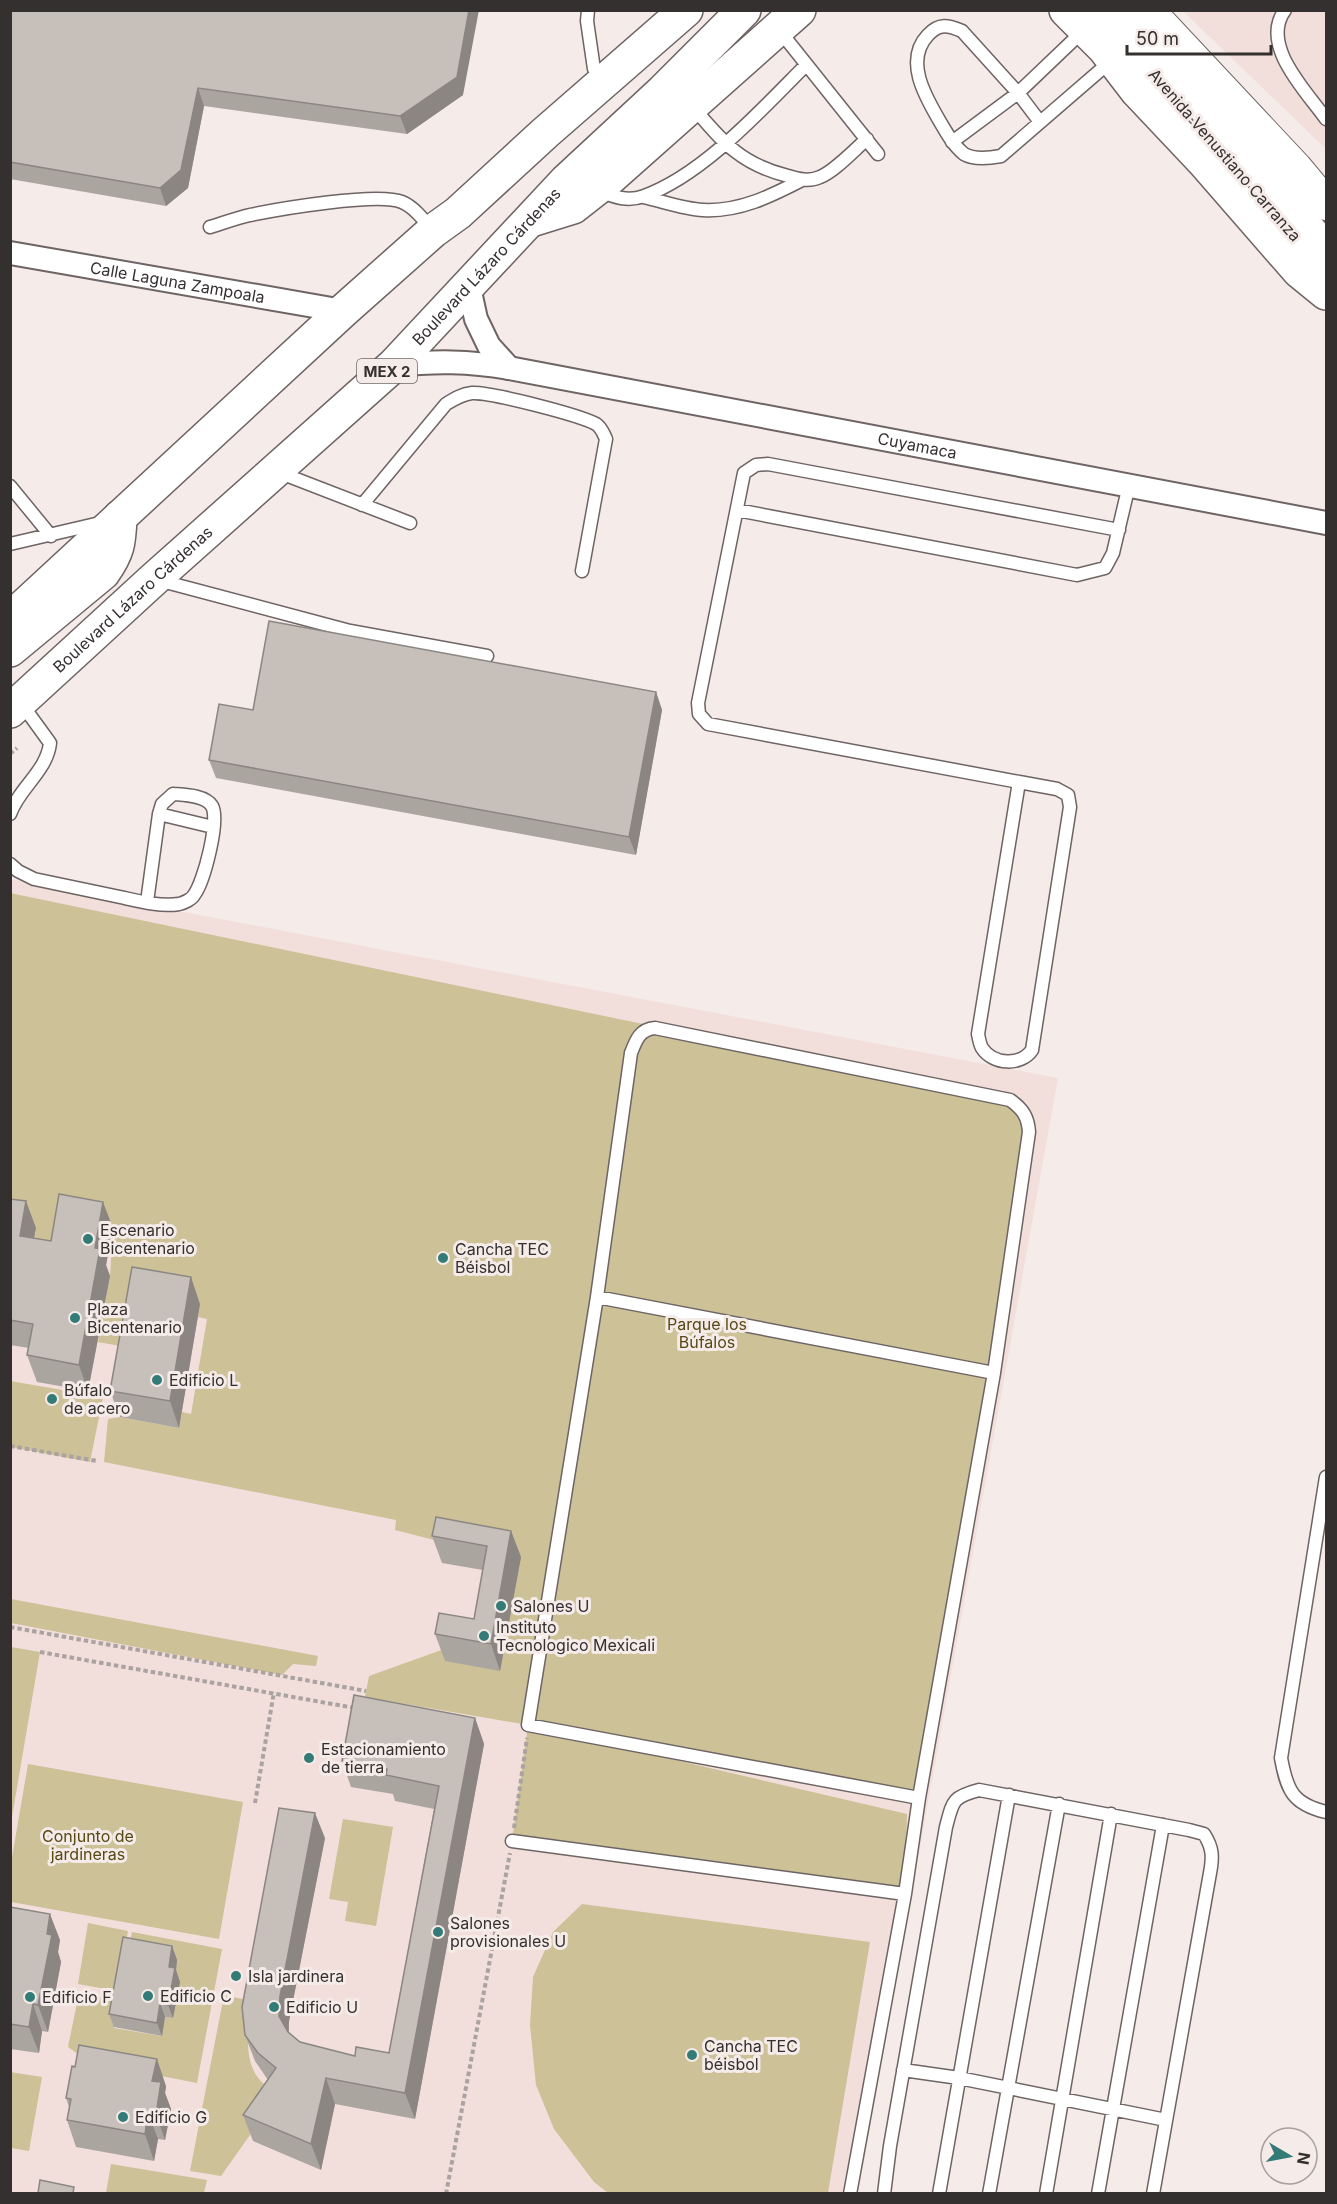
<svg xmlns="http://www.w3.org/2000/svg" width="1337" height="2204" font-family="Inter,sans-serif">
	<rect width="100%" height="100%" fill="#f5ebe9"/>
	<!-- built -->
	<path fill="#f2dfdb" d="M1183,11H1326V149Z
		M10,879L1058,1078L858,2193H11Z"/>
	<!-- green -->
	<path fill="#cdc198" d="M10,893L1010,1100L1029,1132L919,1798L547,1730L907,1814L905,1894L512,1841L528,1725L365,1697L369,1676L447,1648L445,1660L520,1557L446,1543L395,1530L396,1520L104,1462L108,1419L120,1417L179,1428L182,1412L191,1414L207,1319L198,1317L200,1304L132,1348L98,1342L110,1276L113,1229L69,1221L29,1290L36,1228L10,1223Z
		M10,1381L103,1397L90,1462L11,1447Z
		M10,1599H11L318,1656L316,1666L293,1664L282,1675L11,1623Z
		M11,1647L40,1652L11,1823L10,1647Z
		M28,1764L243,1802L219,1939L11,1902V1863Z
		M343,1819L393,1827L376,1926L345,1921L348,1902L329,1899Z
		M582,1904L870,1942L828,2193H608L594,2182L554,2129L536,2085L530,2025L533,1977L553,1932Z
		M88,1923L128,1931L117,1991L78,1984Z
		M132,1932L222,1949L197,2083L89,2062L68,2047L79,1993L119,2001L114,2028L161,2036L165,2017L173,2018L128,1950Z
		M224,1995L252,2001C249,2027 241,2063 263,2083C268,2087 274,2090 279,2094L221,2176L190,2171Z
		M10,2072L42,2077L29,2151L11,2148Z
		M111,2164L207,2180L204,2193H106Z"/>
	<g fill="none" stroke-linecap="round" stroke-linejoin="round">
		<defs>
			<path id="lane" d="M588,10L587,21L594,69
				M1285,10C1259,45 1307,92 1326,119
				M779,30L878,154
				M692,106C723,142 740,164 788,176C798,179 809,182 820,177C835,171 854,150 867,139
				M1040,122L1018,93L962,31C948,25 939,23 928,35C904,60 925,96 939,120C946,132 953,145 964,154C974,160 990,158 1001,156L1111,61
				M952,142L1018,93L1084,30
				M600,191C614,197 628,202 644,196C703,175 762,109 806,65
				M643,197C662,201 683,209 703,210C739,212 771,196 802,180
				M210,227C223,223 237,218 250,215C279,209 378,192 402,202C414,207 424,220 432,230
				M278,472L410,523
				M10,486L51,536
				M362,505L446,404C454,399 462,394 472,393C491,392 579,415 596,424C602,428 603,433 606,439L582,571
				M737,510L1077,575L1105,568L1113,553L1129,485
				M10,544L100,523
				M158,580L350,631L487,656
				M1019,782L708,724L699,714L698,703L744,473L756,465L768,464L1119,530
				M1019,782L1057,789L1068,795L1070,807L1032,1050C1021,1066 993,1065 982,1048C980,1045 979,1039 978,1034Z
				M10,814C19,788 47,771 50,743L21,703
				M10,864L18,871L34,879C62,885 91,891 120,897C138,901 160,907 179,904C184,903 192,899 194,895C204,882 220,820 212,806C205,795 184,795 173,794L162,804L159,814
				M147,902L159,814L213,827
				M597,1297L994,1373
				M1326,1477L1281,1758C1287,1791 1293,1804 1326,1812
				M512,1841L905,1894
				M903,2070L959,2078L1166,2120
				M850,2194L905,1894L919,1798L994,1373L1029,1132C1028,1117 1023,1109 1010,1100L655,1028C640,1029 636,1040 631,1053L597,1297L528,1725L919,1798
				M884,2194L890,2146L946,1827C953,1801 952,1797 979,1790L1189,1830L1204,1834C1213,1848 1213,1857 1210,1873L1153,2194
				M939,2194L1009,1795
				M989,2194L1059,1804
				M1046,2194L1111,1814
				M1098,2194L1163,1825"/>
			<g id="street">
				<path id="s1" d="M10,253L343,311"/>
				<path d="M469,287L476,319L489,346L509,368"/>
				<path id="s2" d="M394,365C436,361 468,361 509,368L1326,523"/>
			</g>
			<path id="secondary" d="M1098,10L1155,75
				M1148,10L1296,168L1326,204
				M1293,232L1326,273"/>
			<g id="primary">
				<path d="M1066,10L1104,48L1137,91L1204,162L1299,271L1326,293"/>
				<path d="M1120,10L1207,110L1326,250"/>
				<path d="M531,220L573,207L610,178L799,10"/>
				<path d="M10,619L343,311L433,231L458,213L545,133L686,10"/>
				<path d="M10,650L103,573C118,552 119,543 120,517"/>
				<path id="s3" d="M10,711L154,579L394,365L566,181L663,91L744,10"/>
			</g>
		</defs>
		<!-- lane casing -->
		<use href="#lane" stroke="#6d6463" stroke-width="15"/>
		<!-- street casing -->
		<use href="#street" stroke="#6d6463" stroke-width="26"/>
		<!-- secondary casing -->
		<use href="#secondary" stroke="#6d6463" stroke-width="34"/>
		<!-- primary casing -->
		<use href="#primary" stroke="#6d6463" stroke-width="36"/>
		<!-- path -->
		<path stroke="#aaa3a1" stroke-width="4" stroke-dasharray="4.5 3" stroke-linecap="butt" d="M10,754L17,748
			M10,1446L97,1461
			M10,1627L366,1691
			M40,1652L355,1708
			M255,1803L274,1692
			M514,1828L527,1738
			M446,2194L510,1853"/>
		<!-- lane -->
		<use href="#lane" stroke="#fff" stroke-width="12"/>
		<!-- street -->
		<use href="#street" stroke="#fff" stroke-width="22"/>
		<!-- secondary -->
		<use href="#secondary" stroke="#fff" stroke-width="32"/>
		<!-- primary -->
		<use href="#primary" stroke="#fff" stroke-width="33"/>
	</g>
	<!-- wall -->
	<path fill="#aba5a0" d="M10,10L463,95L407,134L204,106L188,188L166,206L10,179Z
		M656,692L662,710L636,855L216,778L209,760L253,710Z
		M10,1199L36,1228L34,1238L51,1241L113,1228L106,1265L110,1276L88,1391L37,1382L27,1355L29,1348L10,1345Z
		M200,1304L179,1428L120,1417L110,1391Z
		M511,1531L521,1557L500,1671L445,1661L435,1634L474,1619L483,1570L442,1563L432,1536Z
		M475,1718L484,1744L415,2119L335,2104L321,2170L253,2141L243,2115L268,2080L255,2061L245,2035L325,1838L289,2021V2033L300,2042L355,2056L389,2053L434,1809L395,1801L393,1794L351,1787L342,1761Z
		M10,1907L60,1940L58,1952L61,1962L48,2032L42,2031L39,2053L10,2049Z
		M172,1946L177,1960L176,1970L180,1982L173,2018L165,2017L162,2036L114,2027L109,2014Z
		M166,2086L165,2093L171,2109L165,2140L158,2139L154,2161L76,2147L67,2120L69,2107L66,2098Z"/>
	<!-- shaded-wall -->
	<path fill="#8b8682" d="M469,10H479L463,95L407,134L400,116Z
		M198,88L204,106L188,188L166,206L160,188Z
		M656,692L662,710L636,855L629,837Z
		M26,1201L36,1228L30,1262L20,1236Z
		M103,1202L113,1228L106,1265L110,1276L88,1391L79,1365L95,1248Z
		M191,1277L200,1304L179,1428L170,1401Z
		M511,1531L521,1557L500,1671L491,1644Z
		M475,1718L484,1744L415,2119L405,2093Z
		M315,1813L325,1838L289,2021L288,2042L279,2016L280,1996Z
		M50,1914L60,1940L58,1952L61,1962L48,2032L38,2005L47,1934Z
		M172,1946L177,1960L176,1970L180,1982L173,2018L168,2005L169,1967Z
		M160,2003L165,2017L162,2036L157,2023Z
		M33,2004L42,2031L39,2053L29,2027Z
		M157,2059L166,2086L165,2093L171,2109L165,2140L156,2114L152,2081Z
		M326,2078L335,2104L321,2170L311,2144Z
		M148,2113L158,2139L154,2161L145,2134Z"/>
	<!-- building -->
	<path fill="#c7c0ba" stroke="#8b8682" stroke-width="1.5" d="M10,10H469L457,77L400,116L198,88L181,170L160,188L10,162Z
		M269,621L656,692L629,837L209,760L219,704L253,710Z
		M59,1194L103,1202L95,1248L100,1249L79,1365L27,1355L33,1324L10,1320V1199L26,1201L20,1236L51,1241Z
		M132,1267L191,1277L170,1401L110,1391Z
		M436,1517L511,1531L491,1644L435,1634L439,1613L474,1619L487,1546L432,1536Z
		M354,1695L475,1718L405,2093L326,2078L311,2144L243,2115L276,2068L258,2053L245,2035L242,2007L279,1808L315,1813L280,1996L279,2016L288,2032L300,2042L355,2056L356,2047L389,2053L439,1786L386,1775L387,1769L342,1761Z
		M10,1907L50,1914L47,1934L52,1935L38,2005L33,2004L29,2027L10,2024Z
		M123,1937L172,1946L169,1967L175,1968L168,2005L160,2003L157,2023L109,2014Z
		M79,2045L157,2059L152,2081L161,2082L156,2114L148,2113L145,2134L67,2120L71,2099L66,2098L72,2066L75,2067Z
		M40,2180L74,2187L73,2193H38Z"/>
	<!-- markers -->
	<g fill="#337b76" stroke="#f5ebe9" stroke-width="2">
		<circle cx="88" cy="1239" r="6"/>
		<circle cx="443" cy="1258" r="6"/>
		<circle cx="75" cy="1318" r="6"/>
		<circle cx="157" cy="1380" r="6"/>
		<circle cx="52" cy="1399" r="6"/>
		<circle cx="501" cy="1606" r="6"/>
		<circle cx="484" cy="1636" r="6"/>
		<circle cx="309" cy="1758" r="6"/>
		<circle cx="438" cy="1932" r="6"/>
		<circle cx="236" cy="1976" r="6"/>
		<circle cx="148" cy="1996" r="6"/>
		<circle cx="30" cy="1997" r="6"/>
		<circle cx="274" cy="2007" r="6"/>
		<circle cx="692" cy="2055" r="6"/>
		<circle cx="123" cy="2117" r="6"/>
	</g>
	<g text-anchor="middle" dominant-baseline="central" stroke-width="6" stroke-linejoin="round" paint-order="stroke">
		<!-- shield labels -->
		<rect fill="#f5ebe9" stroke="#6e6867" stroke-width="1.5" x="357" y="359" width="60" height="24" rx="4.5"/>
		<g font-size="15" font-weight="bold" fill="#34302f">
			<text x="387" y="371">MEX 2</text>
		</g>
		<!-- street labels -->
		<g font-size="16" fill="#34302f" stroke="#f5ebe9">
			<text transform="translate(1225 155) rotate(49)">Avenida Venustiano Carranza</text>
			<text stroke="none"><textPath href="#s3" startOffset="652">Boulevard Lázaro Cárdenas</textPath></text>
			<text stroke="none"><textPath href="#s1" startOffset="170">Calle Laguna Zampoala</textPath></text>
			<text stroke="none"><textPath href="#s2" startOffset="531">Cuyamaca</textPath></text>
			<text stroke="none"><textPath href="#s3" startOffset="166">Boulevard Lázaro Cárdenas</textPath></text>
		</g>
		<!-- poi labels -->
		<g font-size="16" fill="#34302f" stroke="#f5ebe9" text-anchor="start">
			<text x="100" y="1230">Escenario<tspan x="100" dy="18">Bicentenario</tspan></text>
			<text x="455" y="1249">Cancha TEC<tspan x="455" dy="18">Béisbol</tspan></text>
			<text x="87" y="1309">Plaza<tspan x="87" dy="18">Bicentenario</tspan></text>
			<text x="169" y="1380">Edificio L</text>
			<text x="64" y="1390">Búfalo<tspan x="64" dy="18">de acero</tspan></text>
			<text x="513" y="1606">Salones U</text>
			<text x="496" y="1627">Instituto<tspan x="496" dy="18">Tecnologico Mexicali</tspan></text>
			<text x="321" y="1749">Estacionamiento<tspan x="321" dy="18">de tierra</tspan></text>
			<text x="450" y="1923">Salones<tspan x="450" dy="18">provisionales U</tspan></text>
			<text x="248" y="1976">Isla jardinera</text>
			<text x="160" y="1996">Edificio C</text>
			<text x="42" y="1997">Edificio F</text>
			<text x="286" y="2007">Edificio U</text>
			<text x="704" y="2046">Cancha TEC<tspan x="704" dy="18">béisbol</tspan></text>
			<text x="135" y="2117">Edificio G</text>
		</g>
		<!-- park labels -->
		<g font-size="16" fill="#574915" stroke="#f5ebe9">
			<text x="707" y="1324">Parque los<tspan x="707" dy="18">Búfalos</tspan></text>
			<text x="88" y="1836">Conjunto de<tspan x="88" dy="18">jardineras</tspan></text>
		</g>
	</g>
	<!-- border -->
	<rect width="1337" height="2204" fill="none" stroke="#34302f" stroke-width="24"/>
	<!-- north arrow -->
	<g transform="translate(1289 2156) rotate(100)"><circle r="28" fill="#f5ebe9" stroke="#a8a09f" stroke-width="1.5"/>
	<path d="M0-4.5L10 22L0 15L-10 22Z" fill="#337b76"/>
	<text y="-9" font-size="16" font-weight="bold" text-anchor="middle" fill="#34302f">N</text>
	</g>
	<!-- scale -->
	<path d="M1127 45v9h144v-9" fill="none" stroke="#34302f" stroke-width="3"/>
	<text x="1136" y="45" font-size="18" fill="#34302f" stroke="#f5ebe9" stroke-width="4.5" paint-order="stroke">50 m</text>
</svg>
